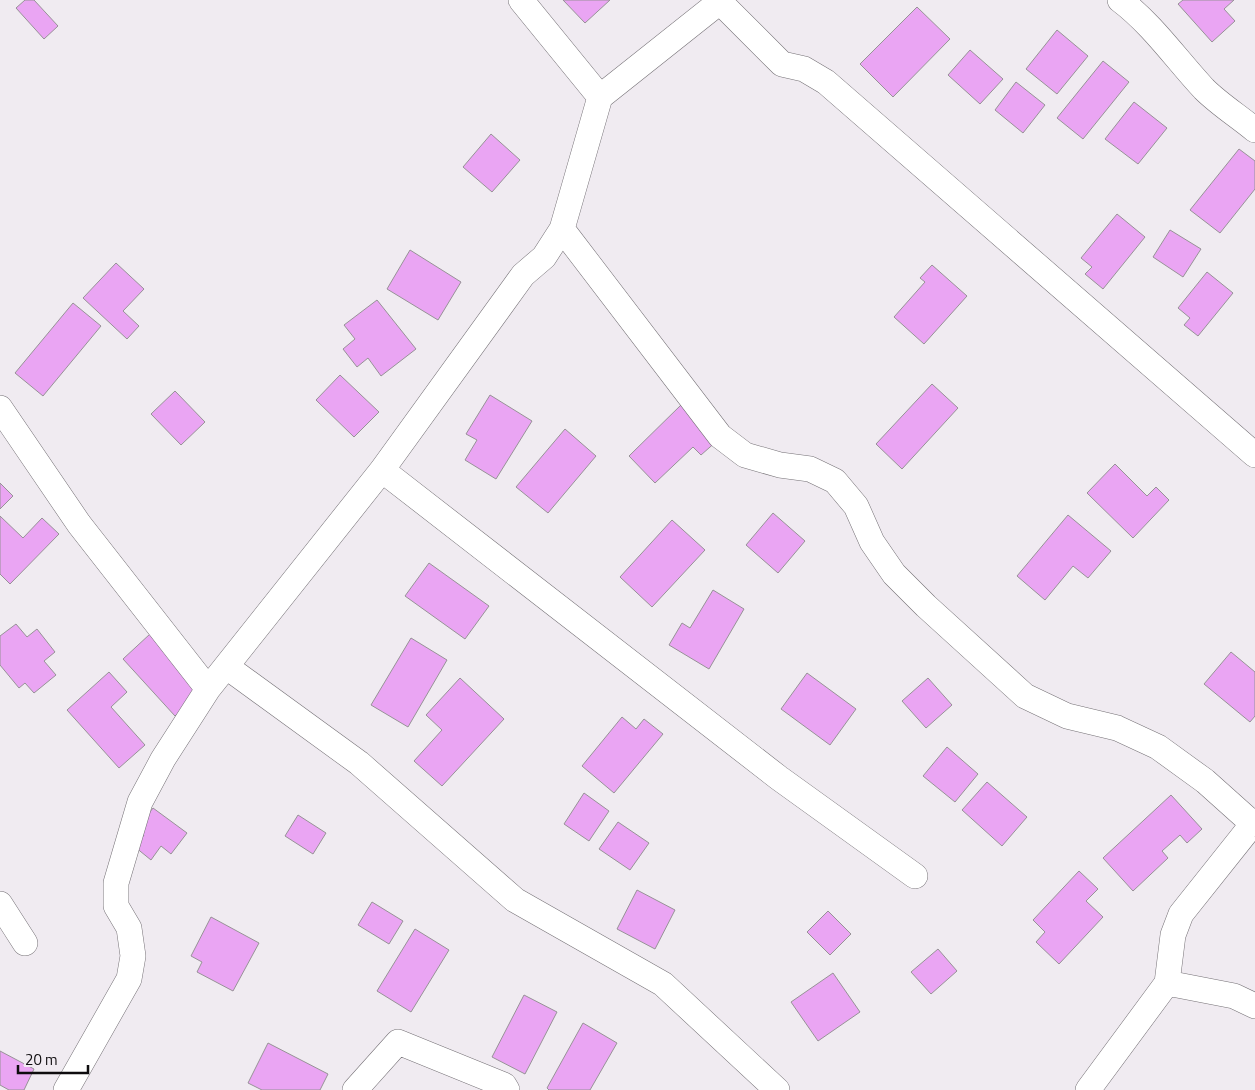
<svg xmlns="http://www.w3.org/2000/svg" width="1255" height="1090" font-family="'Titillium Web',sans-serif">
	<rect width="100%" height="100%" fill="#f0ebf1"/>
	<!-- building -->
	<path fill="#eaa5f3" stroke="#979297" d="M25,0H34L58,26L44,39L16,8Z
		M563,0H610L585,23Z
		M1183,0H1234L1224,9L1235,21L1212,42L1178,4Z
		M917,7L950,39L893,97L860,64Z
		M1057,30L1088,56L1057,94L1026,69Z
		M970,50L1003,79L980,104L948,75Z
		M1103,61L1129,82L1083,139L1057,118Z
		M1016,82L1045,105L1023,133L995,110Z
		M1134,102L1167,128L1138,164L1105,139Z
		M491,134L520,160L492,192L463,167Z
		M1239,149L1255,161V189L1220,233L1190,210Z
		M1117,214L1145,237L1103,289L1085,274L1092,267L1081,258Z
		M1170,230L1201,249L1183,277L1153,257Z
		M410,250L461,282L438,320L387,289Z
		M116,263L144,289L123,311L139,326L127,339L83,298Z
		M932,265L967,296L924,344L894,317L925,282L920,278Z
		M1207,272L1233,293L1198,336L1184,325L1190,318L1178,308Z
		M377,300L416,349L381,376L368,358L357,367L343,349L355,339L344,325Z
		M73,303L101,326L43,396L15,373Z
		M340,375L379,412L354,437L316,400Z
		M932,384L958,408L902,469L876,444Z
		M175,391L205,422L181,445L151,414Z
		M490,395L532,421L496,479L465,460L477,440L466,434Z
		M683,403L718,440L701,455L693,447L655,483L629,456Z
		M565,429L596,456L548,513L516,487Z
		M1115,464L1147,496L1156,487L1169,500L1133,538L1087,493Z
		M0,483L13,496L0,509Z
		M773,513L805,541L778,573L746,545Z
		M1068,515L1111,551L1088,578L1073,566L1045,600L1017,576Z
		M0,516L23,538L42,518L59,534L10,584L0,574Z
		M672,520L705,550L652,607L620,577Z
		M429,563L489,606L465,639L405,596Z
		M713,590L744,609L709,669L669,645L682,623L690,628Z
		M16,624L27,637L37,629L55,652L44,661L56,675L34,693L25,683L19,688L0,665V636Z
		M150,634L203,690L175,716L123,659Z
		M411,638L447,660L408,727L371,705Z
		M1231,652L1255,672V716L1250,722L1204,684Z
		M109,672L127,692L111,707L145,745L119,768L67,710Z
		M807,673L856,709L830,745L781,709Z
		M460,678L504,719L442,786L414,761L442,730L426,715Z
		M928,678L952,705L926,728L902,701Z
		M622,717L636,729L644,719L663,734L614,793L582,766Z
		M947,747L978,774L955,802L923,776Z
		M987,782L1027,817L1002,846L962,810Z
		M584,793L609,811L589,841L564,824Z
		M1171,795L1202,829L1187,843L1180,835L1162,851L1168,858L1133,891L1103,858Z
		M153,808L187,833L171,854L161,846L151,860L135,847L144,835L137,829Z
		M298,815L326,833L313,854L285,836Z
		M618,822L649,843L630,870L599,849Z
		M1079,871L1098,889L1086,901L1103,917L1059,964L1036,942L1045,932L1033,920Z
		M637,890L675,910L655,949L617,929Z
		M372,902L403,921L389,944L358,925Z
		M828,911L851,934L830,955L807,932Z
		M211,917L259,943L233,991L197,972L202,962L191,956Z
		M415,929L449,950L411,1012L377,991Z
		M938,949L957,971L931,994L911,972Z
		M833,973L860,1012L818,1041L791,1002Z
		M524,995L557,1012L525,1074L492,1057Z
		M583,1023L617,1043L590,1090H549L547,1088Z
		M268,1043L328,1074L320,1090H262L248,1083Z
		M0,1051L34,1069L24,1090H9L0,1085Z"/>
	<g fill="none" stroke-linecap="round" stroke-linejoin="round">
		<defs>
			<path id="minor" d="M1120,0C1153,25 1176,59 1204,89C1219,104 1238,116 1255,130
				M720,2L782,64L804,69L826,82L1255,455
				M600,97L722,0
				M562,229L720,436L745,455L780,465L810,469L835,481L856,506L872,542L894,574L926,606L1025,696L1067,716L1117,728L1158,747L1205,781L1253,824
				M0,408L79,524L208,689
				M382,470L779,778L915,876
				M227,667L359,763L515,900L663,984L777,1090
				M0,904L25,943
				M1167,983L1173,935L1181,914L1255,821
				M66,1090L129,979L133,956L129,928L116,906V883L140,802L163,759L208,689L382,470L523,275L544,257L562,229L600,97L521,0
				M355,1090L398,1042L504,1085L507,1090
				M1088,1090L1167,983L1234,996L1255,1006"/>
		</defs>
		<!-- minor casing -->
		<use href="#minor" stroke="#757176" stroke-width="26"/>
		<!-- minor -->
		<use href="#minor" stroke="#fff" stroke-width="25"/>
	</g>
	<!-- scale -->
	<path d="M18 1065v8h70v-8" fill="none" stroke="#0e0c0e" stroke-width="2.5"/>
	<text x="25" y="1065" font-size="15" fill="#0e0c0e" stroke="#f0ebf1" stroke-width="4" paint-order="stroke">20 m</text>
</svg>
